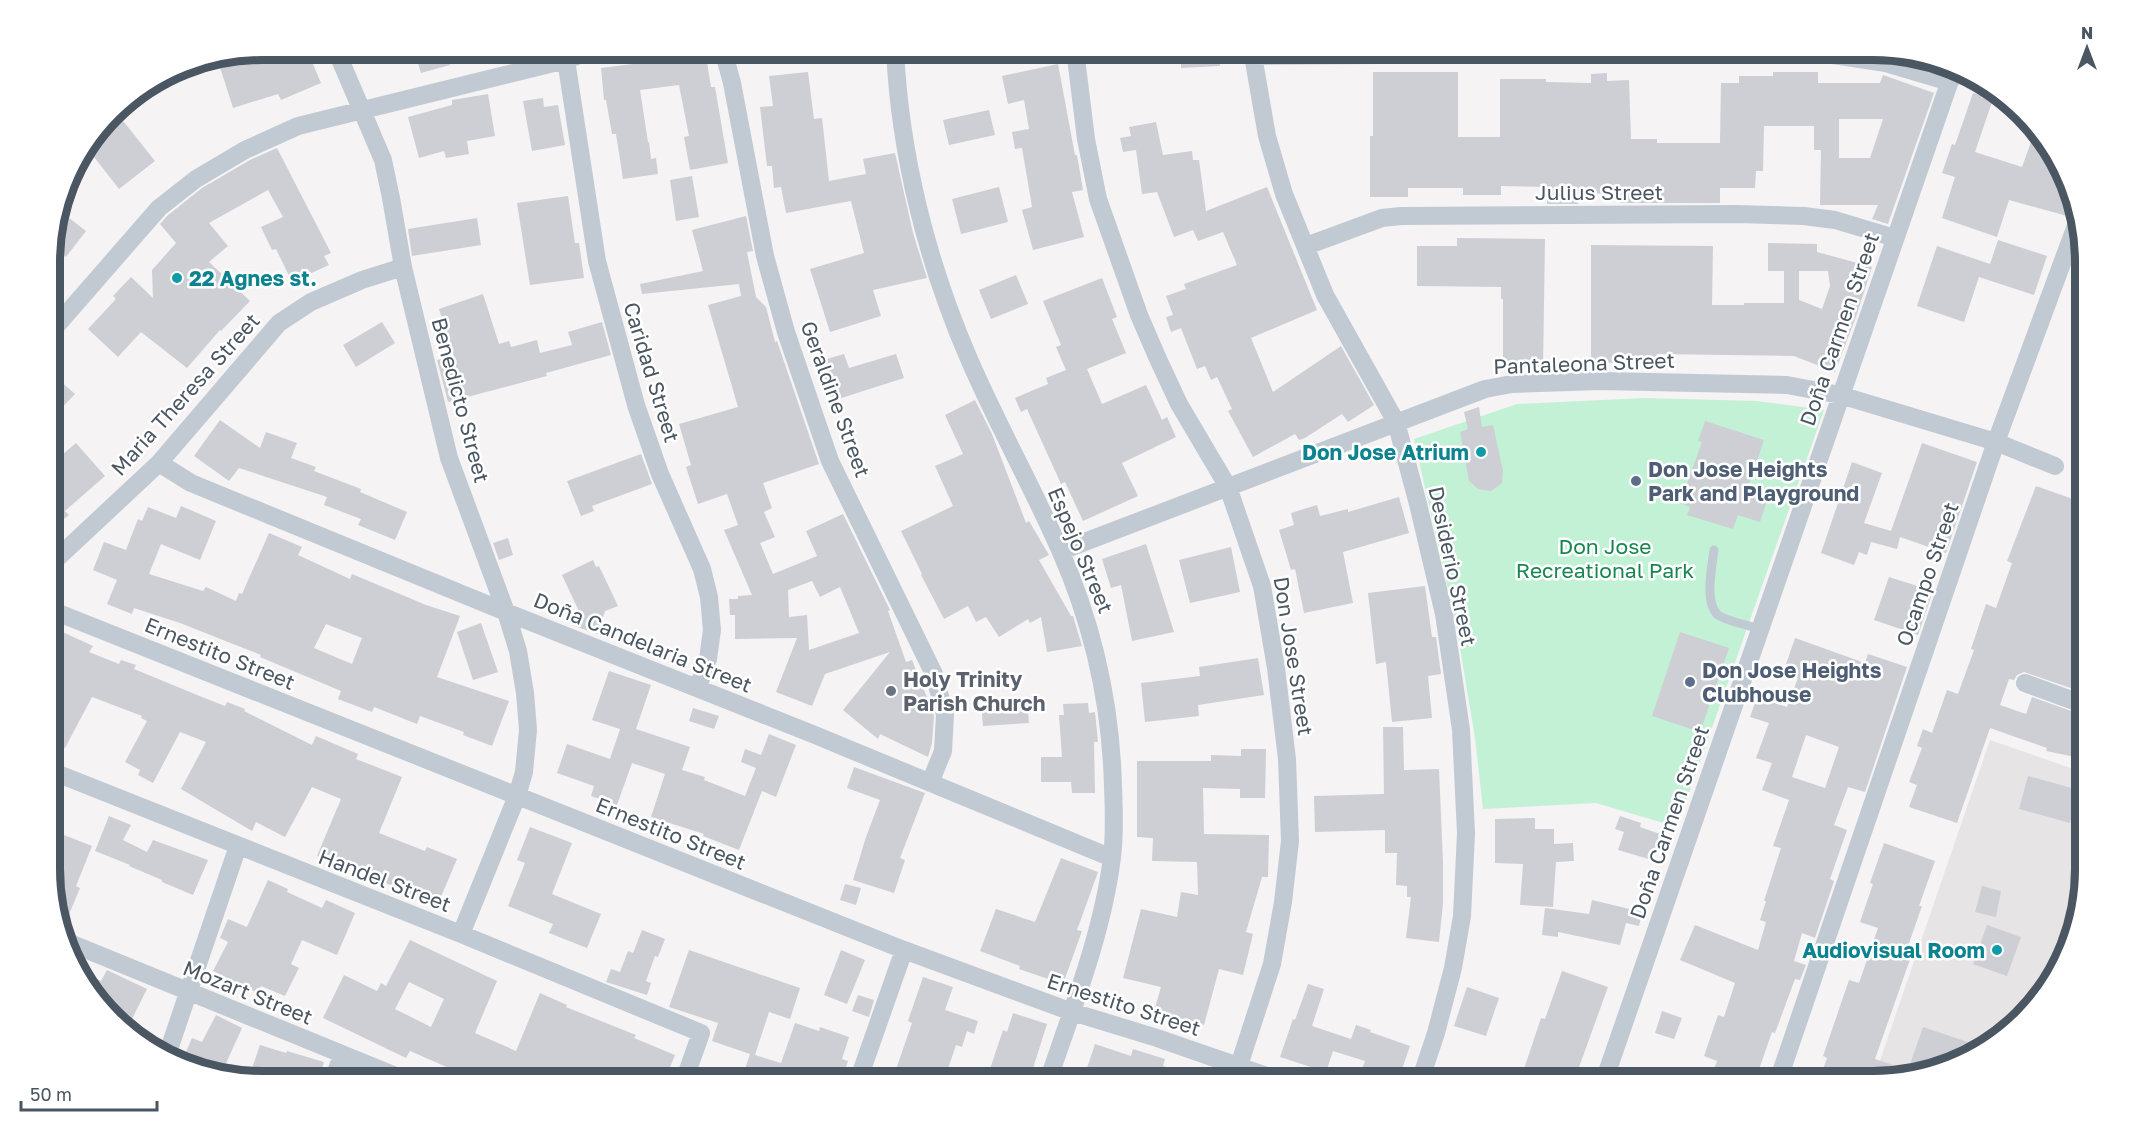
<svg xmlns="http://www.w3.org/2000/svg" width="2135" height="1131" font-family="'Golos Text',sans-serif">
	<rect width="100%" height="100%" fill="#f5f3f3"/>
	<!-- education -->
	<path fill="#e6e4e5" d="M1990,740L2085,773V869L2063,963L1991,1046L1886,1081H1873Z"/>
	<!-- green -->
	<path fill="#c3f1d5" d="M1644,398L1757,401L1824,410L1677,827L1596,803L1483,809L1475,738L1456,624L1414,439L1517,404Z"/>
	<!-- building -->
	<path fill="#cdcfd5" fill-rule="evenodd" d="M262,50H307L321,83L281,100L278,94L233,108L217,58Z
		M414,50H446L450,65L421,73Z
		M671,50H705L711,87H715L728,163L690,170L684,137L689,136L679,85L640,90L648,142H649L651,159L656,158L658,174L623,179L616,134H612L606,100H604L601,68L673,59Z
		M1181,50H1219L1220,66L1181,68Z
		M1058,64L1075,155H1077L1083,190L1072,192L1084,237L1033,250L1022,210L1032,207L1022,148L1015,149L1012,132L1029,129L1024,100L1008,104L1002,76Z
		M808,72L814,119L822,118L829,181L866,174L863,159L895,153L913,233L927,278L873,290L881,316L830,332L810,269L864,253L851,201L786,213L781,187L774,188L772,166H767L760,107L773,106L769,76Z
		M1373,72H1458V137H1500V79H1546V82L1591,83V74L1607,73V81L1629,80L1631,139H1657V143H1720L1721,83H1739V76H1773V72H1818V83H1880L1883,75L1934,93L1888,224L1872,219L1878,205H1820L1821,150H1814V126H1764L1763,171H1756L1755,188H1720V203H1619V194L1578,193V204H1547V187L1501,186V195H1463V188H1408V197H1370V136H1373ZM1839,119H1883L1870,158H1839Z
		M1973,93L1993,99L1975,152L2022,167L2035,131L2049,144L2071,202L2067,216L2009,200L1997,237L1942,218L1955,177L1942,173L1952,144L1955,145Z
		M488,94L495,136L467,141L469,154L446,158L444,151L419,158L408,117L452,105V100Z
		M543,98L544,107L558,105L565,145L532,151L523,101Z
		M989,110L995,135L949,145L943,120Z
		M120,117L155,161L119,189L87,148L98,133Z
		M1156,122L1163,155L1192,151L1193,160H1199L1206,211L1267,187L1317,310L1251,338L1273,392L1341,346L1374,405L1348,422L1342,414L1305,438L1299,440L1295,434L1253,457L1228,411L1232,409L1217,377L1211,380L1205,366L1197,369L1181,328L1171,332L1166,317L1173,315L1166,296L1186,289L1184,284L1237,265L1223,232L1198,241L1193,230L1174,237L1157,192L1142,194L1136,150L1123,152L1120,138L1131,136L1129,127Z
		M277,148L331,253L324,256L329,265L292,282L276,249L272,250L261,227L283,217L268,190L209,223L228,246L209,262L250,301L221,331L220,330L187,368L141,332L118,357L88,329L116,299L113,296L131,277L153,298L152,270L176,243L160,224L167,216L202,188L250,160Z
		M692,176L699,217L676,221L670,180Z
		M999,187L1008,222L961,234L952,199Z
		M568,196L575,243H579L584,278L530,285L517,203Z
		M60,211L86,231L66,257L51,245Z
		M746,216L753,251L747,252L756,297L766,307L775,342L777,341L819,464L763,483L772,508L764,512L775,537L760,543L773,574L817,556L806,531L843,514L890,610L888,611L906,662L912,660L932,710L934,716L932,743L928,757L880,734L878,739L843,710L890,652L825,674L812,706L776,692L797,638L735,639V615H730L729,599H738V596L752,595L724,530L738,525L727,494L698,504L686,467L691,465L679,424L738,407L708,305L741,296L739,284L642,294L640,284L703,271L692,230ZM812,581L820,597L840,587L859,633L809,650L807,615L789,617L788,590Z
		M477,218L481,245L412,256L408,229Z
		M1457,238L1545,239L1543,367H1503V299H1501V287L1417,286V246H1457Z
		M1998,240L2047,256L2034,295L1979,277L1964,322L1917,306L1937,246L1990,264Z
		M1768,243L1817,244V252L1872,267L1857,314L1835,372L1794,356L1657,354V362L1591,363V245L1713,246L1712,305H1744V303H1784V271H1768ZM1799,271H1828L1830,286L1822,309L1799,300Z
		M1016,275L1028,304L991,319L979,290Z
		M1102,278L1117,317L1112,319L1126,353L1087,369L1102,404L1146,385L1162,420L1167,417L1176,437L1122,463L1138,496L1083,521L1065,482L1061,484L1027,409L1021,412L1015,398L1048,384L1046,378L1066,370L1056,347L1061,345L1043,301Z
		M483,294L499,344L509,341L511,347L537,340L540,353L572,345L568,332L602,322L611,355L546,373L547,376L448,402L437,360L454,356L439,309Z
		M382,322L395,343L356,367L343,345Z
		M844,354L849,368L896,354L904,378L832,401L820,361Z
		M50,372L75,394L50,420Z
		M975,400L992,434L1026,523L1029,521L1049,555L1039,560L1071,616H1073L1082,646L1047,652L1041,617L1030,623L1028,619L999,637L986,617L976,622L968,606L944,619L921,575L922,574L901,531L953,506L935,466L963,454L945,415Z
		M1479,407L1482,427L1493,425L1503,471L1502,483L1491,491L1478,489L1469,481L1460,432L1468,429L1464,412Z
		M220,420L260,448L266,432L297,443L291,458L316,467L314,471L361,489L360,492L407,512L395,540L358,525L361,519L324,505L327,497L239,468L229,481L194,456Z
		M1705,421L1764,440L1749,485L1770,492L1760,522L1738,515L1733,529L1687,515L1690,507L1680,503L1702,442L1698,441Z
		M76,443L105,476L65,511L69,515L51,529L50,465Z
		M1922,443L1977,462L1946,553L1900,537L1897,549L1871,542L1867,555L1859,552L1854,565L1821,553L1852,462L1882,473L1864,523L1891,531Z
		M641,454L652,484L592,506L594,511L581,516L567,481Z
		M2036,486L2084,503L2085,574L2077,588V610L2085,611L2079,684L2085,685V693L2024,672L2017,675L2014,680L2009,679L2000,705L2026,714L2032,697L2085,716V759L2046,751L2047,748L1990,728L1957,823L1909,807L1917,785L1909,782L1922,748L1917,746L1923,729L1932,733L1947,690L1958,694L1974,650L1971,649L1986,604L1996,608L2012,563L2007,561Z
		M1399,497L1409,533L1343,552L1353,603L1304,613L1295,569L1291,570L1279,530L1294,525L1291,513L1317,505L1320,516L1348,509V512Z
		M181,506L216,521L200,560L161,544L149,574L203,591L206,587L236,601L239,593L242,594L269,533L302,547L298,555L350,579L352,574L426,605L460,616L437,677L509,701L492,746L463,735L464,732L420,716L417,724L374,707L372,712L338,699L341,691L260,657L261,655L180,623L134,608L132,614L107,604L117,580L93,570L104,542L126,550L138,519L142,521L148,507L176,518ZM326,624L362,638L352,664L314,648Z
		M508,538L513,555L499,560L493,543Z
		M1146,544L1174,632L1132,641L1121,585L1111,588L1102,559Z
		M1231,547L1240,592L1190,603L1179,560Z
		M593,560L596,567L599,566L618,606L605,611L597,634L572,625L578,609L562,575Z
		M1889,577L1933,591L1918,635L1874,620Z
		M1425,586L1432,637H1436L1441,674L1428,676L1432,718L1392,722L1386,662L1376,664L1368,593Z
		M481,623L498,672L473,680L457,632Z
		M56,629L93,646L89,652L119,664L121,660L136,665L134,669L202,697L225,706L227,702L245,709L244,711L312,745L316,736L358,754L356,759L402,777L379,833L425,851L427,847L457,859L437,906L375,878L376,875L344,862L342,866L317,856L341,799L312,787L285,837L256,822L252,831L181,789L206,742L180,732L153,783L138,775L140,770L125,762L147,721L141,718L142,716L92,697L65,748L51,740V638Z
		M1680,632L1729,648L1700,732L1652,716Z
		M1795,638L1865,663L1868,654L1907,667L1865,792L1848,787L1834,825L1847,830L1830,879L1834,881L1815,938L1802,933L1794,961L1806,965L1800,980L1795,979L1775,1033L1772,1032L1755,1081H1710L1717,1061L1704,1056L1718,1015L1724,1017L1735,983L1680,960L1695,925L1758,950L1766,922L1760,920L1766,901H1764L1781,848L1773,846L1789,800L1762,790L1772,763L1756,758L1769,723L1750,717L1757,697L1787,707L1798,678L1783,673ZM1806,735L1839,747L1825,788L1792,777Z
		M1258,658L1264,695L1198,705L1199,716L1145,722L1141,683L1200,676L1199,667Z
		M609,671L651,685L636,729L690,747L682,770L705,777L704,780L745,796L756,768L741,762L745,749L761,755L769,734L796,745L776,797L762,791L739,850L703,836L704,834L651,817L665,774L632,763L617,805L591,796L594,786L557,773L567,744L610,759L620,729L592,720Z
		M1027,698L1029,723L983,726L981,701Z
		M1088,703L1089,713L1095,712L1098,742H1094L1095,793H1072L1071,782H1041V757H1062L1059,715H1064L1063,704Z
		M693,708L719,716L714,729L689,721Z
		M1383,727H1403L1404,770L1439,769L1443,862V904L1439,942L1406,938L1411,897H1407V886L1396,885L1397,853H1385V830L1315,832L1314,796L1384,794Z
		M1241,749H1266L1265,798H1240V789L1203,788L1204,834L1269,835L1268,877H1262L1246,932L1253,934L1243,975L1219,969L1204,1025L1154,1011L1161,987L1123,978L1141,909L1177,917L1181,892L1198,895L1197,862L1152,861L1153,838L1137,837V761H1211V755L1241,756Z
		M854,767L925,793L900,858L905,860L894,893L853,880L866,837L880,800L847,788Z
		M2028,776L2079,790L2070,823L2019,809Z
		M109,816L131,825L123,840L147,852L153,840L208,860L193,895L162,882V880L129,866L130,865L95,851Z
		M1620,816L1641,823L1640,827L1660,834L1652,860L1618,850L1624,832L1615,829Z
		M1535,818V829H1554V844L1573,843L1574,861L1556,862L1553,907L1520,905L1523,864L1495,863V819Z
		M530,827L572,843L552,894L601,914L587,948L549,933L553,924L508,906L525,863L517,860Z
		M64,835L92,846L76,886L80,888L68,917L58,913L51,897V865Z
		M1884,843L1935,861L1919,906H1922L1908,946L1914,948L1875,1059L1908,1070L1923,1027L1986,1048L1886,1081H1819L1827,1058L1823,1056L1849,980L1859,983L1878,928L1860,922L1873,884L1870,883Z
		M1061,858L1098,872L1077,930L1082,931L1063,984L1019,969L1020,966L980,951L996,909L1035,922Z
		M268,880L288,889L287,892L322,908L326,900L355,913L337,955L302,940L291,964L299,968L285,996L261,986L258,993L213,971L228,942L220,938L228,919L247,927Z
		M845,884L861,888L856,905L840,900Z
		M1982,886L2001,891L1996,917L1975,912Z
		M1592,900L1642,912L1639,926L1626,923L1620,945L1558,932V937L1542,935L1545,908L1589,914Z
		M1987,925L2021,937L2007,976L1973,964Z
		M642,930L665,939L658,957L655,956L646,981L651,983L647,995L606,982L611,969L620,972L628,951L633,953Z
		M410,940L497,981L475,1033L516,1051L540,993L567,1005L566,1007L636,1035L634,1038L675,1055L666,1077L664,1076L662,1081H508L478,1069L473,1081H456L445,1077L449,1068L410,1051L406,1058L323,1018L344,975L377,991L381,983L386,986ZM409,982L444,999L431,1027L395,1009Z
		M689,950L800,988L790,1019L769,1012L755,1055L781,1063L795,1023L819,1031L820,1027L849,1037L842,1059L848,1061L841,1081H741L750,1054L712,1041L718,1023L669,1007Z
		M841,950L865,960L847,1004L824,995Z
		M107,970L147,989L131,1021L105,1008L93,998L82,972L101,981Z
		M1562,971L1608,987L1578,1070L1570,1067L1567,1081H1520L1541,1018L1545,1019Z
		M923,977L953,987L945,1010L978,1021L974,1034L967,1031L962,1047L956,1045L944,1081H892L912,1023L908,1021Z
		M1308,984L1324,989L1312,1026L1351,1039L1356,1025L1371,1030L1370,1032L1410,1046L1398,1081L1362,1069L1365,1061L1333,1051L1326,1072L1280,1057L1293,1019L1295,1020Z
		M1467,987L1499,998L1486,1036L1454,1026Z
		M858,995L874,1000L869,1017L852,1011Z
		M1662,1011L1682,1018L1674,1039L1655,1033Z
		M1013,1013L1047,1024L1029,1081H986L1003,1030L1007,1032Z
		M216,1015L242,1028L223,1070L185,1054L192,1038L202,1042Z
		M1095,1044L1131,1056L1133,1049L1165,1059L1163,1066L1200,1079V1081H1095L1084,1077Z
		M260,1045L286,1053L287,1051L324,1062L318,1081L263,1082L249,1077Z"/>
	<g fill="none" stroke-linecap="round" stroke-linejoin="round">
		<!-- lane -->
		<path stroke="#c1cad2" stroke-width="9" d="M1714,550C1712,566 1704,603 1718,615C1726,621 1749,625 1759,629"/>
		<!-- street -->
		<path stroke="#c1cad2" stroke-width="18" d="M336,50L383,160L391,198L403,267L449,458L506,612L518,651L525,693L528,730L524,772L517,796L461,934
			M723,50L732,83L765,256L786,332L830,461L934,674L945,715L943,751L930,783
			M895,50C900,155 927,262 969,359C997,424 1032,486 1060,550C1094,627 1111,703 1113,787C1114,810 1115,834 1112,857C1103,932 1072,1010 1048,1081
			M1075,50L1086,139L1098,199L1139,315L1158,359L1179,404L1228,487L1262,586L1276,668L1287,759L1290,841L1283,902L1272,964L1234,1081
			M1252,50L1267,136L1284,194L1325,295L1396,422L1418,504L1444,614L1461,730L1466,833L1462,916L1453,968L1436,1033L1420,1081
			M1253,56L1790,52L1820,53L1886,63L1950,82
			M566,60L597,261L636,405L660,474L702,569L709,597L712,630L708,659L698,687
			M1306,246L1382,218L1401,216L1737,214L1804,216L1835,220L1895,238
			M50,333L159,208L196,179L245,150L298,126L566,60L592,50
			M159,463L191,483L506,612L815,735L1112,858
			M1061,551L1485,389L1512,384L1601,381L1787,385L1840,395L1996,442L2055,466
			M51,564L159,463L279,323L311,302L362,280L403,267
			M51,610L904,950L1072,1012L1157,1038L1281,1081
			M2025,683L2085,705
			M51,771L461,934L701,1033L684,1081
			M70,943L408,1081
			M166,1058L238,846
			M333,1081L342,1055
			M858,1081L904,950
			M1604,1081L1954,69
			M1778,1081L1996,442L2078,220"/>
	</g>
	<!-- markers -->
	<g fill="#0f9aa8" stroke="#fff" stroke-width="2">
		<circle cx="177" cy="278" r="6"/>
		<circle cx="1481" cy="452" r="6"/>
		<circle cx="1997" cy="950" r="6"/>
	</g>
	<g fill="#5c6f8a" stroke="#fff" stroke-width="2">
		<circle cx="1636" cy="481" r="6"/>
		<circle cx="1690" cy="682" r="6"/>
	</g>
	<circle fill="#6b7280" stroke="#fff" stroke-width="2" cx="891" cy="691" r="6"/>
	<g text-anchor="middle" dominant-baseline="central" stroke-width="5" stroke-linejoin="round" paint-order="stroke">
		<!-- street labels -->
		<g font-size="21" fill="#4a5661" stroke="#fff">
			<text x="1599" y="192">Julius Street</text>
			<text transform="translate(1839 329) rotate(-71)">Doña Carmen Street</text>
			<text transform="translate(1584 363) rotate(-2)">Pantaleona Street</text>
			<text transform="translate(652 372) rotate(73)">Caridad Street</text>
			<text transform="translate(185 394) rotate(-48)">Maria Theresa Street</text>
			<text transform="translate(836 399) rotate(70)">Geraldine Street</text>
			<text transform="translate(461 400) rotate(75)">Benedicto Street</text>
			<text transform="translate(1081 550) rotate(67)">Espejo Street</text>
			<text transform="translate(1453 566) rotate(78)">Desiderio Street</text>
			<text transform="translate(1927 574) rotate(-71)">Ocampo Street</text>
			<text transform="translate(643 642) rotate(22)">Doña Candelaria Street</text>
			<text transform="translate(220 653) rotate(22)">Ernestito Street</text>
			<text transform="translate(1294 656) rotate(81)">Don Jose Street</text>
			<text transform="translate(1669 822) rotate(-71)">Doña Carmen Street</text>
			<text transform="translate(671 833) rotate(22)">Ernestito Street</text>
			<text transform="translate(385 880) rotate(21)">Handel Street</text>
			<text transform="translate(248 992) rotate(22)">Mozart Street</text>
			<text transform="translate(1124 1004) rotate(18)">Ernestito Street</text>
		</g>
		<!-- culture labels -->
		<g font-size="21" font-weight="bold" fill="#0d838f" stroke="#fff" text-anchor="end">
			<text x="189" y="278" text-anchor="start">22 Agnes st.</text>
			<text x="1469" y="452">Don Jose Atrium</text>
			<text x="1985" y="950">Audiovisual Room</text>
		</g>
		<!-- service labels -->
		<g font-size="21" font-weight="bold" fill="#4e5e75" stroke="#fff" text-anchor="start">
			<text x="1648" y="469">Don Jose Heights<tspan x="1648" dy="24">Park and Playground</tspan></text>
			<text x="1702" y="670">Don Jose Heights<tspan x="1702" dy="24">Clubhouse</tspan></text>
		</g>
		<!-- park labels -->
		<g font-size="21" fill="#17864f" stroke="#fff">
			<text x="1605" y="546">Don Jose<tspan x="1605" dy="24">Recreational Park</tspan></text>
		</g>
		<!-- worship labels -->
		<g font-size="21" font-weight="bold" fill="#5b616d" stroke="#fff" text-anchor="start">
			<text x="903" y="679">Holy Trinity<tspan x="903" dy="24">Parish Church</tspan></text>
		</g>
	</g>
	<!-- crop -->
	<path d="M0 0H2135V1131H0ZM262 60H1873A202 202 0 0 1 2075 262V869A202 202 0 0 1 1873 1071H262A202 202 0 0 1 60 869V262A202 202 0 0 1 262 60Z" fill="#fff" fill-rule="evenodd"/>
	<path fill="none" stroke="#4a5661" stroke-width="8" d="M262 60H1873A202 202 0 0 1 2075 262V869A202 202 0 0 1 1873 1071H262A202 202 0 0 1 60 869V262A202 202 0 0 1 262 60Z"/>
	<!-- north arrow -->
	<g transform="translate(2087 48)" stroke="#ffffff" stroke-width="4.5" paint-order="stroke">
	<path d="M0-4.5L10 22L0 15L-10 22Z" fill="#4a5661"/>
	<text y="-9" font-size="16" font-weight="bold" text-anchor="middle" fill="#4a5661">N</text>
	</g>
	<!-- scale -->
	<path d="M21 1101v9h136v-9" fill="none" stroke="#4a5661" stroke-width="3"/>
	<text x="30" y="1101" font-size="18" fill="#4a5661" stroke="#ffffff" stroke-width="4.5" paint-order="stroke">50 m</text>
</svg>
